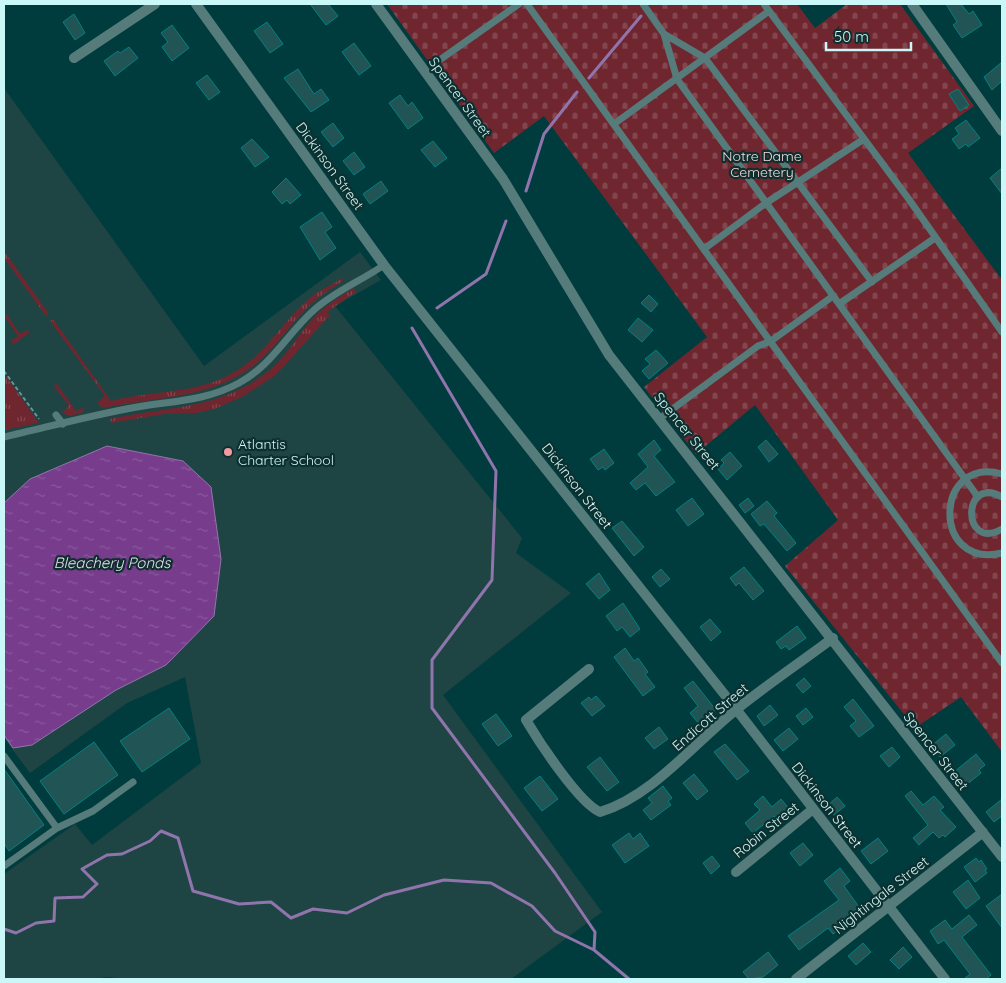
<svg xmlns="http://www.w3.org/2000/svg" width="1006" height="983" font-family="Quicksand,sans-serif">
	<defs>
		<pattern id="grass-tufts" width="24" height="20" patternUnits="userSpaceOnUse" patternTransform="scale(1.25)"><rect width="24" height="20" fill="#70262f"/><path d="M3 7l-1-3M5 7V3M7 7l1-3M15 17l-1-3M17 17v-4M19 17l1-3" fill="none" stroke="#83464e"/></pattern>
		<pattern id="cemetery-stones" width="16" height="16" patternUnits="userSpaceOnUse" patternTransform="scale(1.25)"><rect width="16" height="16" fill="#70262f"/><path d="M2 7V4a2 2 0 0 1 4 0v3zM10 15v-3a2 2 0 0 1 4 0v3z" fill="#83464e"/></pattern>
		<pattern id="water-ripples" width="26" height="14" patternUnits="userSpaceOnUse" patternTransform="scale(1.25)"><rect width="26" height="14" fill="#773d8c"/><path d="M2 4q2-2 4 0t4 0M15 11q2-2 4 0t4 0" fill="none" stroke="#895a9d"/></pattern>
	</defs>
	<rect width="100%" height="100%" fill="#003c3d"/>
	<!-- built -->
	<path fill="#1f4444" d="M4,88L204,366L360,252L381,280L335,306L522,538L516,553L571,593L443,695L602,912L511,979H129L106,977L96,979H4V874L75,824L92,845L201,763L185,677L127,703L30,773L4,738Z"/>
	<!-- grass -->
	<path fill="url(#grass-tufts)" d="M4,251L49,314L46,316L4,258Z
		M342,278L343,281C331,289 317,297 307,308C287,328 273,352 249,369C209,398 151,398 103,408L97,403L105,396L50,321L53,319L111,401C148,391 188,394 223,378C265,359 278,325 310,298C319,290 332,285 342,278Z
		M354,288L356,292L327,312L330,315L276,375L242,397L214,409L196,413L164,414L111,423L110,419C168,406 223,410 272,368C290,352 301,329 319,312C330,303 342,295 354,288Z
		M4,311L20,334L27,330L30,332L13,345L11,341L18,336L4,316Z
		M4,373L39,423L4,430Z
		M57,384L76,411L84,407L82,413L70,416L62,413L69,406L54,386Z"/>
	<!-- cemetery -->
	<path fill="url(#cemetery-stones)" d="M387,4H797L815,28L847,4H900L974,106L908,153L1002,280V752L961,697L915,728L785,566L838,520L755,405L696,454L644,387L707,337L544,116L494,153Z"/>
	<!-- water -->
	<path fill="url(#water-ripples)" stroke="#9075ac" d="M107,446L183,461L211,487L221,559L214,616L166,665L116,690L32,745L13,748L4,735V503L30,479Z"/>
	<g fill="none" stroke-linecap="round" stroke-linejoin="round">
		<!-- stream -->
		<path stroke="#9075ac" stroke-width="3" d="M589,78L641,16
			M526,191L544,134L577,92
			M437,308L486,274L506,221
			M412,328L496,471L492,580L432,660V708L555,873L595,932L594,950
			M4,929L16,933L36,923L54,921L55,898L83,897L97,884L82,869L107,855L122,854L150,841L161,831L178,838L193,891L239,904L271,902L291,918L313,909L347,913L384,895L444,880L491,883L532,906L555,931L594,950L629,979"/>
	</g>
	<!-- building -->
	<path fill="#215555" stroke="#028182" d="M310,4H328L338,16L326,25Z
		M946,4H961L969,14L973,11L982,25L962,38L953,25L957,22Z
		M74,14L85,33L75,40L63,22Z
		M267,22L283,44L270,53L254,31Z
		M172,25L189,48L172,61L162,47L168,42L161,33Z
		M354,43L371,66L359,75L342,52Z
		M129,47L138,58L115,76L104,61L118,51L120,53Z
		M1002,62V81L992,90L984,77Z
		M298,69L314,94L321,89L329,100L311,112L284,78Z
		M207,75L220,92L209,100L196,83Z
		M958,89L969,105L960,111L949,94Z
		M400,95L408,106L412,102L423,118L408,129L389,103Z
		M966,120L980,138L968,147L966,144L959,149L952,139L959,134L955,128Z
		M333,123L344,138L333,147L321,132Z
		M252,139L269,157L255,167L241,148Z
		M433,141L447,158L435,167L421,150Z
		M354,152L365,167L354,175L343,161Z
		M1002,168V194L990,178Z
		M286,178L301,195L290,204L287,200L282,204L272,192Z
		M381,181L388,191L370,204L363,194Z
		M322,212L332,227L325,232L336,248L320,260L300,227Z
		M649,295L658,304L651,312L641,303Z
		M638,318L653,330L642,342L628,330Z
		M656,350L668,363L649,379L642,371L650,364L645,359Z
		M654,440L661,450L654,456L675,482L656,496L645,483L636,490L630,483L648,467L638,454Z
		M766,440L778,454L769,462L758,447Z
		M604,449L614,463L605,470L603,467L598,470L590,459Z
		M730,452L742,466L727,480L718,469L724,463L721,460Z
		M692,498L704,514L688,526L676,510Z
		M748,498L754,506L745,513L739,505Z
		M767,501L777,513L774,516L796,543L787,551L764,524L760,526L751,514Z
		M622,521L644,547L634,556L612,528Z
		M744,567L764,591L753,600L739,583L736,586L730,578Z
		M661,569L670,579L660,587L652,577Z
		M599,573L610,590L599,599L586,584Z
		M623,603L640,629L630,637L622,627L617,631L606,616Z
		M710,619L721,632L711,641L700,627Z
		M797,626L806,638L789,650L786,646L781,649L776,642Z
		M625,648L634,661L638,658L648,672L645,674L655,687L643,696L614,657Z
		M804,678L811,686L803,693L796,685Z
		M693,681L716,710L699,724L690,713L698,706L684,688Z
		M596,696L605,706L592,716L581,703L589,697L591,700Z
		M853,699L874,726L859,737L850,726L856,721L844,707Z
		M770,705L778,715L764,726L757,716Z
		M169,708L190,739L142,772L120,741Z
		M806,708L813,717L803,725L796,716Z
		M496,714L512,736L498,746L482,724Z
		M659,727L668,739L654,749L645,738Z
		M789,728L798,739L783,751L774,740Z
		M946,734L955,745L940,757L931,746Z
		M94,742L118,775L64,814L40,781Z
		M725,744L749,771L737,780L714,752Z
		M892,747L900,757L889,767L880,756Z
		M976,754L985,765L979,770L981,773L965,786L954,772Z
		M600,757L619,782L607,791L587,767Z
		M4,769L44,825L9,851L4,843Z
		M694,774L708,791L697,800L683,783Z
		M540,776L558,799L542,811L524,788Z
		M663,786L672,798L668,801L671,805L651,820L643,810L652,803L648,798Z
		M911,791L923,805L934,796L944,807L940,810L956,827L945,837L943,835L939,838L933,832L919,845L913,838L928,825L905,796Z
		M763,796L772,807L781,799L791,811L778,822L774,816L753,833L745,823L760,810L754,804Z
		M837,797L845,806L834,815L827,806Z
		M1002,799V816L994,822L986,812Z
		M629,833L633,839L640,833L649,846L625,863L612,845Z
		M878,838L888,851L871,864L861,851Z
		M803,843L813,855L800,866L790,853Z
		M712,856L720,866L711,874L703,863Z
		M976,858L979,862L981,860L987,869L985,870L987,873L975,882L964,867Z
		M840,868L850,881L844,886L859,907L847,916L841,923L844,926L833,934L828,928L799,950L788,936L839,900L824,881Z
		M968,880L980,898L966,909L953,892Z
		M1002,894V928L986,906Z
		M969,915L977,925L962,937L991,975L986,979H964L970,974L944,940L938,944L930,931L945,920L952,929Z
		M863,943L871,952L856,965L848,956Z
		M903,947L912,957L899,969L890,960Z
		M768,952L778,965L763,977L749,979L743,972Z"/>
	<g fill="none" stroke-linecap="round" stroke-linejoin="round">
		<!-- path -->
		<path stroke="#639898" stroke-width="2" stroke-dasharray="4 2.5" stroke-linecap="butt" d="M4,371L39,419"/>
		<!-- service -->
		<path stroke="#567b7b" stroke-width="7" d="M527,4L1002,663
			M643,4L664,34L677,79L978,497
			M764,4L908,198L1002,332
			M664,34L705,58L872,282
			M434,64L519,4
			M614,124L769,11
			M704,249L766,203L864,139
			M839,304L935,238
			M56,415L63,424
			M659,419L758,346L771,341L833,296
			M4,437C48,427 92,415 137,407C172,401 206,401 239,383C272,365 287,334 314,310C335,291 361,281 384,265
			M1002,474C934,455 931,570 1002,553
			M1002,497C962,474 961,552 1002,529
			M4,756L57,828L93,811L133,782
			M4,866L57,828"/>
		<!-- minor -->
		<path stroke="#567b7b" stroke-width="10" d="M196,4L384,265L736,709L945,979
			M376,4L503,179L609,355L1002,857
			M912,4L1002,131
			M74,58L155,4
			M589,669L526,720C539,742 579,803 600,812C653,796 695,742 737,709C768,684 801,662 833,638
			M736,872L813,809
			M796,979L983,832"/>
	</g>
	<!-- markers -->
	<circle fill="#f49aa0" stroke="#0f2f2f" stroke-width="2" cx="228" cy="452" r="5"/>
	<g text-anchor="middle" dominant-baseline="central" stroke-width="4.5" stroke-linejoin="round" paint-order="stroke">
		<!-- street labels -->
		<g font-size="14" fill="#caf7f7" stroke="#0f2f2f">
			<text transform="translate(460 97) rotate(54)">Spencer Street</text>
			<text transform="translate(330 166) rotate(54)">Dickinson Street</text>
			<text transform="translate(687 431) rotate(51)">Spencer Street</text>
			<text transform="translate(577 486) rotate(52)">Dickinson Street</text>
			<text transform="translate(710 717) rotate(-41)">Endicott Street</text>
			<text transform="translate(936 751) rotate(52)">Spencer Street</text>
			<text transform="translate(827 805) rotate(52)">Dickinson Street</text>
			<text transform="translate(766 830) rotate(-39)">Robin Street</text>
			<text transform="translate(881 895) rotate(-38)">Nightingale Street</text>
		</g>
		<!-- park labels -->
		<g font-size="14" fill="#f8dadb" stroke="#0f2f2f">
			<text x="762" y="156">Notre Dame<tspan x="762" dy="16">Cemetery</tspan></text>
		</g>
		<!-- poi labels -->
		<g font-size="14" fill="#caf7f7" stroke="#0f2f2f" text-anchor="start">
			<text x="238" y="444">Atlantis<tspan x="238" dy="16">Charter School</tspan></text>
		</g>
		<!-- water labels -->
		<g font-size="15" font-style="italic" fill="#ebdcf1" stroke="#0f2f2f">
			<text x="112" y="562">Bleachery Ponds</text>
		</g>
	</g>
	<!-- border -->
	<rect width="1006" height="983" fill="none" stroke="#caf7f7" stroke-width="10"/>
	<!-- scale -->
	<path d="M826 42v8h85v-8" fill="none" stroke="#caf7f7" stroke-width="2.5"/>
	<text x="834" y="42" font-size="15" fill="#caf7f7" stroke="#0f2f2f" stroke-width="4" paint-order="stroke">50 m</text>
</svg>
